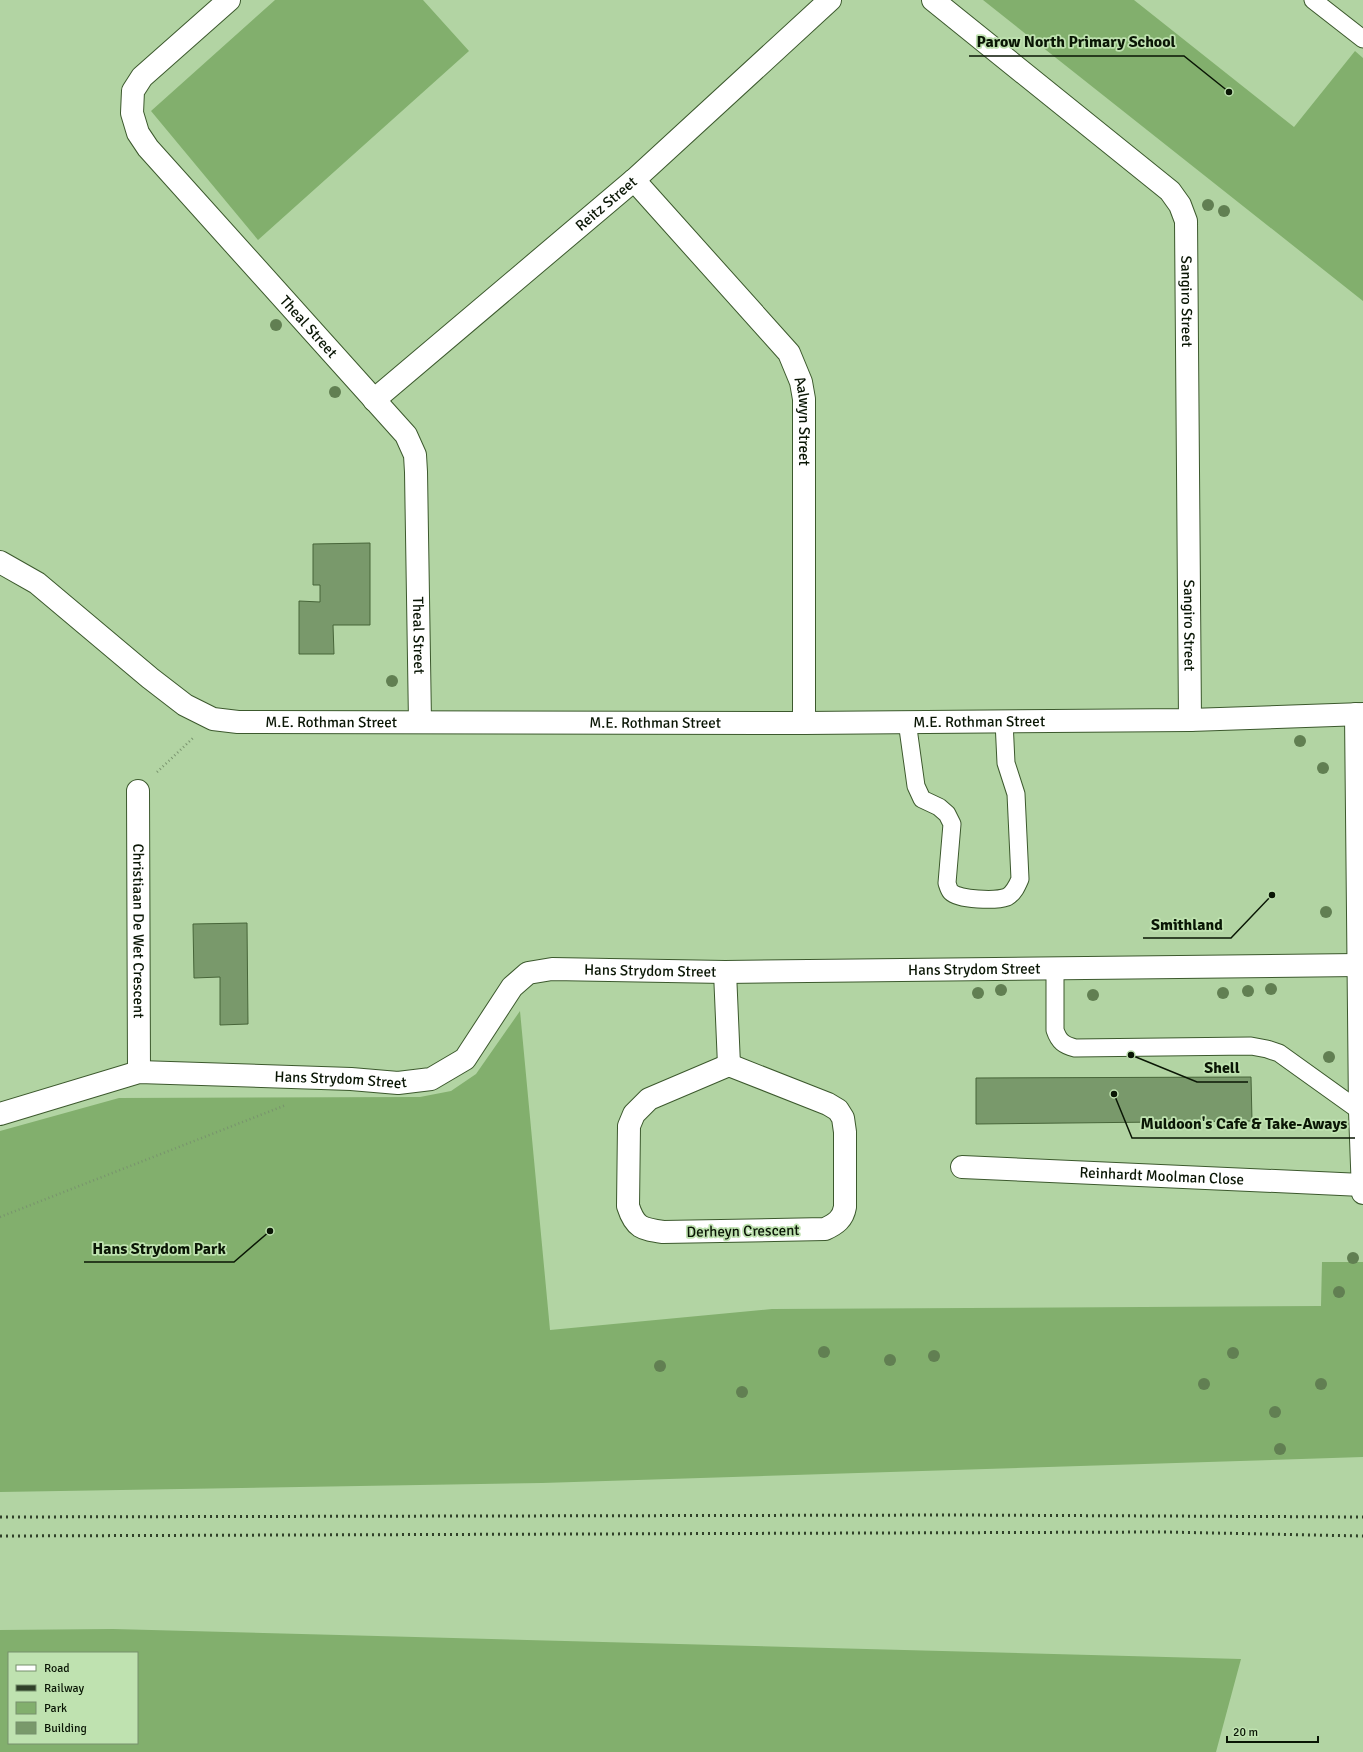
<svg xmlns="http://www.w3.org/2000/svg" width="1363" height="1752" font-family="Signika,sans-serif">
	<rect width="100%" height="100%" fill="#b2d4a3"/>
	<!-- green -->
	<path fill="#82af6d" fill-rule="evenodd" d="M275,0H423L469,51L258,240L151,111Z
		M983,0H1134L1294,127L1355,51L1363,58V301Z
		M520,1011L550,1330L772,1309L1321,1306L1322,1262H1363V1457L542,1483L0,1492V1131L119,1098L420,1097L451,1091L476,1074Z
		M113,1629L1241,1659L1216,1752H0V1630ZM9,1653H137V1743H9Z"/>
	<!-- building -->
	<path fill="#79996b" stroke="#476539" d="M370,543V625H333L334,654H299V601L320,602V585H313V544Z
		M247,923L248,1024L220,1025V977L194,978L193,924Z
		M1251,1077L1252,1121L976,1124V1078Z"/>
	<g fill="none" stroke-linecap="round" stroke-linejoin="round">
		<defs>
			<path id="lane" d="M1313,0L1363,39
				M907,721L916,786L922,799L939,807L947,814L952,824L947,883C948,886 949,890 951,892C959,900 996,901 1007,897C1014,893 1017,886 1020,879L1016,794L1006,763L1004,721
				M1055,969V1030C1059,1042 1064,1045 1075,1048L1251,1046L1267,1049L1279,1053L1360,1111"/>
			<g id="street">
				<path id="s1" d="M229,0L142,77L133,91L132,113L138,133L148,148L406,435L415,455L416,472L420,722"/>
				<path id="s2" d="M933,0L1170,191L1180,205L1186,221L1190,720"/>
				<path id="s3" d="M634,180L789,353L801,382L804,399V723"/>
				<path id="s4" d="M374,400L634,180L830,0"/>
				<path id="s5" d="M0,562L37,583L150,678L185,705L213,719L238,722L804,723L1190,720L1363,714"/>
				<path d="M1356,714L1360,1111L1363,1193"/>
				<path id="s6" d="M138,791L139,1072"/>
				<path d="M725,972L729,1065"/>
				<path d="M729,1065L828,1104L838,1110L843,1118L845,1132V1207C843,1219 836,1224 825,1229L663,1232C642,1229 635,1228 628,1206L629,1126L634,1114L649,1099Z"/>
				<path id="s7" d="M0,1114L139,1072L351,1079L398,1083L431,1079L465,1059L512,987L528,973L552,969L725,972L1358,965"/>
				<path id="s8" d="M962,1167L1362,1185"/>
			</g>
		</defs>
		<!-- lane casing -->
		<use href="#lane" stroke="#3c592d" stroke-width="19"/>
		<!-- street casing -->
		<use href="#street" stroke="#3c592d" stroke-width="24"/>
		<!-- path -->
		<path stroke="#78936d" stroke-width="2.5" stroke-dasharray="1 3" stroke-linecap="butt" d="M157,772L193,738
			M0,1217L286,1105"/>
		<!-- lane -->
		<use href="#lane" stroke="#fff" stroke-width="17"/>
		<!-- street -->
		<use href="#street" stroke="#fff" stroke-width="22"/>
		<!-- rail -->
		<path stroke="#2f4028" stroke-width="3" stroke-dasharray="2 4" stroke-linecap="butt" d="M0,1517L956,1515L1363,1517
			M0,1536L1164,1532L1363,1536"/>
	</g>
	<!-- trees -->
	<g fill="#617f52">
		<circle cx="1208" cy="205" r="6"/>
		<circle cx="1224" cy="211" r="6"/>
		<circle cx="276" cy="325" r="6"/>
		<circle cx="335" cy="392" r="6"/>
		<circle cx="392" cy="681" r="6"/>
		<circle cx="1300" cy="741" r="6"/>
		<circle cx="1323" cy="768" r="6"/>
		<circle cx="1326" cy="912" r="6"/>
		<circle cx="1271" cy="989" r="6"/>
		<circle cx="1001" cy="990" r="6"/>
		<circle cx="1248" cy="991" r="6"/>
		<circle cx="978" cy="993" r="6"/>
		<circle cx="1223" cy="993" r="6"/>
		<circle cx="1093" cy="995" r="6"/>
		<circle cx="1329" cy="1057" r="6"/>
		<circle cx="1353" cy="1258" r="6"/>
		<circle cx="1339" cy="1292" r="6"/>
		<circle cx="824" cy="1352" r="6"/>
		<circle cx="1233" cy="1353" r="6"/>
		<circle cx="934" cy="1356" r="6"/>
		<circle cx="890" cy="1360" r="6"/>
		<circle cx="660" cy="1366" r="6"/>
		<circle cx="1204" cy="1384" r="6"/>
		<circle cx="1321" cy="1384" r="6"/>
		<circle cx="742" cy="1392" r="6"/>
		<circle cx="1275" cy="1412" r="6"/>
		<circle cx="1280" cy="1449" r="6"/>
	</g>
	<g text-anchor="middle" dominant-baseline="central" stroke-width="3.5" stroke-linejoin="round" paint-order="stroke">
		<!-- street labels -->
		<g font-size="15" fill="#0a1605" stroke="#bfe2b0">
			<text stroke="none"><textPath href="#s4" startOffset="304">Reitz Street</textPath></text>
			<text stroke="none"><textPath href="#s2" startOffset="419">Sangiro Street</textPath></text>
			<text stroke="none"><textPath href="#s1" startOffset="434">Theal Street</textPath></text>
			<text stroke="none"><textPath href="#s3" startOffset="303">Aalwyn Street</textPath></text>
			<text stroke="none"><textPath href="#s2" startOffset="743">Sangiro Street</textPath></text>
			<text stroke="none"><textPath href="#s1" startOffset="782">Theal Street</textPath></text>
			<text stroke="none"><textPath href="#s5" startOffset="1032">M.E. Rothman Street</textPath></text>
			<text stroke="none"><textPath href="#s5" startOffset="384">M.E. Rothman Street</textPath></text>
			<text stroke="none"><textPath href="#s5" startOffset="708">M.E. Rothman Street</textPath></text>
			<text stroke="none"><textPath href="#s6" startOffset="140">Christiaan De Wet Crescent</textPath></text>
			<text stroke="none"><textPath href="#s7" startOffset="1031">Hans Strydom Street</textPath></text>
			<text stroke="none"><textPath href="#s7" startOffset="707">Hans Strydom Street</textPath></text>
			<text stroke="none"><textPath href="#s7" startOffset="347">Hans Strydom Street</textPath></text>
			<text stroke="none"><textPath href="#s8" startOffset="200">Reinhardt Moolman Close</textPath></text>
			<text transform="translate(743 1231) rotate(-1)">Derheyn Crescent</text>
		</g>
	</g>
	<!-- callouts -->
	<path fill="none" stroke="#0a1605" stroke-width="1.5" d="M1229 92L1184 56H969M1272 895L1231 938H1143M1131 1055L1197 1082H1248M1114 1094L1132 1138H1355M270 1231L234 1262H84"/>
	<g fill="#0a1605" stroke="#bfe2b0" stroke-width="1.5">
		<circle cx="1229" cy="92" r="4"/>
		<circle cx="1272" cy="895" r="4"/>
		<circle cx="1131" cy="1055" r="4"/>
		<circle cx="1114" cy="1094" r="4"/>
		<circle cx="270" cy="1231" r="4"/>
	</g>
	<g font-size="16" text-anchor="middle" font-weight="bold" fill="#0a1605" stroke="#bfe2b0" stroke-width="3.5" stroke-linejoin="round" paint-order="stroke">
		<text x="1076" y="47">Parow North Primary School</text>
		<text x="1187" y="930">Smithland</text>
		<text x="1222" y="1073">Shell</text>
		<text x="1244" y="1129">Muldoon's Cafe &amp; Take-Aways</text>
		<text x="159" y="1254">Hans Strydom Park</text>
	</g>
	<!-- legend -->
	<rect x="8" y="1652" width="130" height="92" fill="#bfe2b0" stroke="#77906c"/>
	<rect x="16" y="1665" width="20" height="6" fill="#ffffff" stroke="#77906c"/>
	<text x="44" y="1672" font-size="12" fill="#0a1605">Road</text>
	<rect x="16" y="1685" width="20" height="6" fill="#2f4028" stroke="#77906c"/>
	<text x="44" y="1692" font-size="12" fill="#0a1605">Railway</text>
	<rect x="16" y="1702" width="20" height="12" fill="#82af6d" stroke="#77906c"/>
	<text x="44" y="1712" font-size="12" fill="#0a1605">Park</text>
	<rect x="16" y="1722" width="20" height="12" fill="#79996b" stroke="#77906c"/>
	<text x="44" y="1732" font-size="12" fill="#0a1605">Building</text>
	<!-- scale -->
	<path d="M1227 1736v6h91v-6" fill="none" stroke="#0a1605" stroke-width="2"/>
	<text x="1233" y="1736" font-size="12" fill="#0a1605" stroke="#bfe2b0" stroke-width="3" paint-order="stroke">20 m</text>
</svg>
